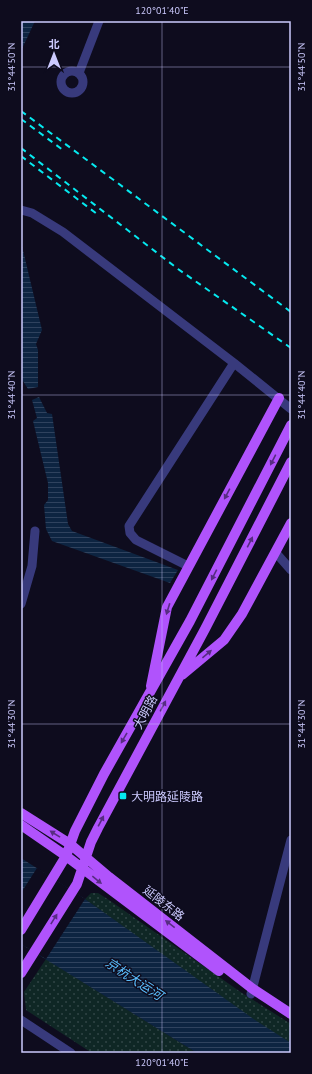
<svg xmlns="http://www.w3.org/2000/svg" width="312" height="1074" font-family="'PT Sans','Noto Sans SC',sans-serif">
	<defs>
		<pattern id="park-dots" width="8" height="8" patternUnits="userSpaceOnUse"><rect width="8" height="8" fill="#0f2725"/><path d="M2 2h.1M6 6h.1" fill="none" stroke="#314546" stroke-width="1.8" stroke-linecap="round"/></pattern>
		<pattern id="water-rules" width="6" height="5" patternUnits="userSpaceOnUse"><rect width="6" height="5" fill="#0d2441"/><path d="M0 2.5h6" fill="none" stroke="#2f425e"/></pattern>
	</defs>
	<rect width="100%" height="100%" fill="#0e0c1e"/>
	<!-- park -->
	<path fill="url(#park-dots)" d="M91,893H98L109,900L242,993L291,1024V1044L252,1021L85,899Z
		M46,959L197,1053H92L26,1010L24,992Z"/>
	<!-- water -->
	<path fill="url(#water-rules)" d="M21,21H35L21,51Z
		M21,242L42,330L36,344L38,350V387L28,389L21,378Z
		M39,397L47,413L52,414L68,524L72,531L178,570L170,583L52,541L46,529L44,505L48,500V483L33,421L37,418L32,400Z
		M21,858L85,899L255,1020L291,1043V1053H197L21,944Z"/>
	<!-- pier -->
	<path fill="#0e0c1e" d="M37,868L85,899L46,959L21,944V893Z"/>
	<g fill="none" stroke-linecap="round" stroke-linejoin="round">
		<!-- minor -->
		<path stroke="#383a7c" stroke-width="9" d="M61 82a11 11 0 1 1 22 0a11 11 0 1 1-22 0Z
			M79,73L99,21
			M21,210L32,213L63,232L234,363L291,409
			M276,553L291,570
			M188,566L136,540L130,533L129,526L234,363
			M21,604L32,566L35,531
			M251,994L291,840
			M21,1020L71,1053"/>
		<!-- major -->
		<path stroke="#b053fc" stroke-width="10" d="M182,675L224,640L242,614L291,523
			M151,686L167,607L279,398
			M21,813L70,844L109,877L253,989L291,1014
			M21,825L66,856L219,971
			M21,930L66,856L75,831L104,774L190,621L291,425
			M21,973L77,884L91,842L98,828L205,629L291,462"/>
		<!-- rail -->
		<path stroke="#05e9ef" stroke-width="2" stroke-dasharray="6 5" stroke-linecap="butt" d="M21,111L291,312
			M21,119L63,150
			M21,148L178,269L291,348
			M21,156L97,214"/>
	</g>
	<!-- one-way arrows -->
	<defs><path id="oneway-solid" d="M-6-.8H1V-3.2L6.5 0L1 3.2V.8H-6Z"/></defs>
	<g fill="#572c82">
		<use href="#oneway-solid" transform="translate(273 460) rotate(117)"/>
		<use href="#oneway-solid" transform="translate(227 494) rotate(118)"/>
		<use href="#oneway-solid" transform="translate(250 542) rotate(-63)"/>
		<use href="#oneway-solid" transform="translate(214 575) rotate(117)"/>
		<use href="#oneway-solid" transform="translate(168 609) rotate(107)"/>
		<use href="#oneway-solid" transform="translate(207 654) rotate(-40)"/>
		<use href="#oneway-solid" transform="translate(163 706) rotate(-62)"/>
		<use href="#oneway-solid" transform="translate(124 738) rotate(120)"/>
		<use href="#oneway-solid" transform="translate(101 821) rotate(-62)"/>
		<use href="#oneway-solid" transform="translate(55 834) rotate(-148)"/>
		<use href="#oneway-solid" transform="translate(97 880) rotate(39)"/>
		<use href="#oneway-solid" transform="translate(54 919) rotate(-58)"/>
		<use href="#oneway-solid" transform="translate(170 924) rotate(-142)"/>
	</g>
	<!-- ticks -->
	<path fill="none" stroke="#cccafe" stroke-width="1" stroke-opacity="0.45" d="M162,21V1053M21,67H291M21,395H291M21,724H291M21,1053H291"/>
	<!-- markers -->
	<rect fill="#05e9ef" stroke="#0e0c1e" stroke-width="1.5" x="119" y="792" width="8" height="8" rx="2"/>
	<g text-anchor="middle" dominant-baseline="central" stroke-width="3" stroke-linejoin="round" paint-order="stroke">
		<!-- street labels -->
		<g font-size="12" fill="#cccafe" stroke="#0e0c1e">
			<text transform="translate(145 712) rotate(-62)">大明路</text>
			<text transform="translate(164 903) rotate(38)">延陵东路</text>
		</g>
		<!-- poi labels -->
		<g font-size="12" fill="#cccafe" stroke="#0e0c1e" text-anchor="start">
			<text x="131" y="796">大明路延陵路</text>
		</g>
		<!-- water labels -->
		<g font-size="13" font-style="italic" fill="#5abdfc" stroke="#0e0c1e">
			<text transform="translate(134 979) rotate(33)">京杭大运河</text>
		</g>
	</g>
	<!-- border -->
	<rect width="312" height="1074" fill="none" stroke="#0e0c1e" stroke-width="44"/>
	<!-- north arrow -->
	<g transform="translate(54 54)" stroke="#0e0c1e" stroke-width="3" paint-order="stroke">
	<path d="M0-3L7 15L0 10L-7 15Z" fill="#cccafe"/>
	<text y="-6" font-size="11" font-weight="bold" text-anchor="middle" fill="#cccafe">北</text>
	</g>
	<rect x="22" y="22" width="268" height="1030" fill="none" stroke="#cccafe" stroke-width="1.5"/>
	<g font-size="10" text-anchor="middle" fill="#cccafe">
		<text x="162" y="14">120°01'40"E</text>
		<text transform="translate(11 67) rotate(-90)" y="4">31°44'50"N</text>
		<text transform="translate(301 67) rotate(-90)" y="4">31°44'50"N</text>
		<text transform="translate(11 395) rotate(-90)" y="4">31°44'40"N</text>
		<text transform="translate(301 395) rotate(-90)" y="4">31°44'40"N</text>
		<text transform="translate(11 724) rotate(-90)" y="4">31°44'30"N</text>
		<text transform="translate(301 724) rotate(-90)" y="4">31°44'30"N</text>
		<text x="162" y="1066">120°01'40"E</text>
	</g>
</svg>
